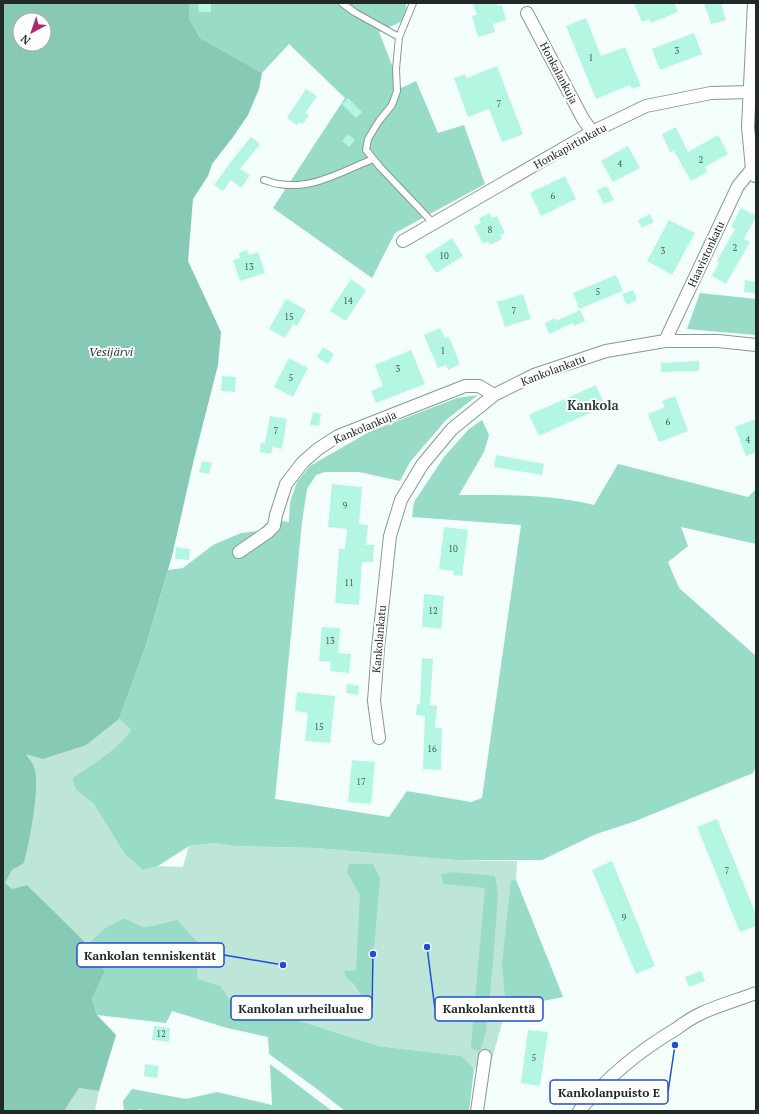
<svg xmlns="http://www.w3.org/2000/svg" width="759" height="1114" font-family="'PT Serif',serif">
	<rect width="100%" height="100%" fill="#f4fefb"/>
	<!-- green -->
	<path fill="#bde5d8" d="M119,719L131,730C118,749 92,765 72,778L76,790L94,804L143,870L158,866L183,867L189,846L213,843L236,846L316,848L455,860L517,861L516,880L563,997L506,1008L491,1063L490,1072L474,1069L469,1063L461,1056L378,1046L291,1018L261,1005L231,1002L221,986L198,979L197,971L202,962L157,925L143,927L124,918L105,928L86,946L82,939L27,885L12,889L5,883L12,870L24,863L34,767L25,754L109,727Z
		M79,1088L99,1091L95,1111H64Z"/>
	<!-- forest -->
	<path fill="#98dbc6" d="M189,3H406L407,19L379,32L401,88L416,81L438,133L464,125L485,184L395,233L372,278L273,208L345,98L289,44L262,73L200,38L189,18Z
		M700,293L756,299V335L687,329Z
		M478,395L446,420L410,462L400,481L359,472H325L316,475L307,489L302,522L275,799L389,817L407,791L471,802L482,798L521,525L412,517L414,502L444,457L469,429L482,420L489,435L484,452L459,495C503,495 551,494 594,505L618,464L748,497L756,489V544L681,527L688,546L668,562L679,588L756,656V732C754,737 756,739 756,744C756,754 758,765 753,773L633,822L596,834L542,860H455L316,848L236,846L213,843L189,846L158,866L143,870L125,854L94,804L76,790L72,778C92,765 118,749 131,730L119,719L146,645L168,570L183,568L213,545L241,533L258,531L271,519L289,522L290,502L297,482L310,466L369,432L457,398Z
		M349,864H373L380,879L369,1007L354,984L346,977L344,971L356,970L360,895L347,872Z
		M452,872L495,876L498,894L493,963L486,1032L480,1051L471,1049V1046L485,888L444,884L441,875Z
		M516,880L563,997L506,1008L502,964L511,881Z
		M124,918L143,927L157,925L177,920L200,945L202,962L197,971L198,979L221,986L231,1002L261,1005L291,1018L378,1046L461,1056L469,1063L474,1069L469,1111H345L317,1089L269,1054L268,1037L227,1028L172,1011L166,1023L97,1015L92,999L105,971L86,946L105,928Z
		M270,1064L332,1111H149L139,1109L137,1111H124L123,1101L132,1089L186,1099L217,1092L272,1105Z"/>
	<!-- water -->
	<path fill="#86c9b5" fill-rule="evenodd" d="M3,3H189V18L200,38L262,73L259,89L248,115L233,137L212,164L208,176L193,199L188,261L221,332L218,365L194,459L172,556L146,645L119,719L86,745L43,759L26,754C28,758 33,763 34,767C41,785 29,843 24,863L12,870L5,883L12,889L27,885L82,939L105,971L92,999L97,1015L116,1035L99,1091L79,1088L64,1111H3ZM20,20H44V44H20Z"/>
	<!-- building -->
	<path fill="#b3f7e2" d="M198,3H211V12H199Z
		M473,3H497L498,6L502,5L506,20L493,24L495,32L478,37L472,16L477,15Z
		M634,3H674L678,12L651,23L650,19L642,22Z
		M704,3H721L726,20L711,24Z
		M586,18L601,56L625,47L641,86L632,89L630,85L596,99L566,26Z
		M694,33L702,54L660,70L652,49Z
		M497,66L523,134L502,142L489,109L468,117L454,78L465,74L467,78Z
		M306,89L317,96L305,113L309,115L303,124L299,122L297,125L287,118Z
		M348,98L362,112L356,118L342,104Z
		M676,127L688,152L718,135L728,154L705,167L707,172L691,181L674,151L670,152L662,134Z
		M348,134L355,140L349,147L342,141Z
		M251,137L260,144L240,169L250,175L241,188L231,180L223,191L214,185L230,163Z
		M628,146L640,168L613,182L601,161Z
		M565,176L576,199L541,216L530,193Z
		M607,186L614,200L604,204L597,190Z
		M741,208L756,216V217L744,239L750,242L726,284L712,276L719,263L717,261L735,229L731,227Z
		M490,213L492,218L497,216L505,233L500,235L502,239L490,245L488,241L483,244L474,226L481,223L479,218Z
		M650,214L654,222L642,228L638,220Z
		M669,220L695,233L672,275L647,261Z
		M452,238L463,256L436,273L425,256Z
		M247,250L249,255L258,252L265,273L240,281L233,260L240,258L239,253Z
		M616,275L623,291L579,309L573,293Z
		M351,279L366,290L346,321L330,311Z
		M745,280L756,282V293L744,292Z
		M633,290L637,300L627,305L622,294Z
		M523,294L531,319L505,327L497,302Z
		M286,299L306,310L297,326L293,324L285,338L269,329Z
		M580,310L585,321L574,326L573,323L549,334L545,323L555,318L556,321Z
		M440,328L445,338L449,337L460,364L448,370L446,365L438,368L424,335Z
		M323,347L334,354L328,364L317,357Z
		M411,350L425,384L376,403L371,391L383,386L375,365Z
		M289,358L308,368L293,397L274,387Z
		M699,361V371L661,372V363Z
		M222,376L236,377L235,392L221,391Z
		M596,385L605,406L539,436L529,415Z
		M675,396L688,431L659,442L648,414L665,407L662,401Z
		M313,412L321,414L319,426L310,425Z
		M270,416L287,419L282,449L273,447L271,454L260,452L261,443H265Z
		M756,419V452L746,456L735,427Z
		M496,455L544,464L542,475L494,467Z
		M202,461L212,463L209,474L199,472Z
		M332,484L362,487L359,524L368,525L366,545H374L373,562H362L359,605L335,603L339,549H345L347,529L328,527Z
		M444,527L468,530L462,576L453,575L454,571L439,569Z
		M176,547L190,549L189,560L175,559Z
		M424,594L444,596L441,629L422,627Z
		M322,627L340,628L338,653L351,654L349,673L330,671L331,662L319,661Z
		M422,658L433,659L430,705L437,706L435,728H442L441,770L423,769L425,716L416,715L417,704L420,705Z
		M347,684L359,686L358,695L346,693Z
		M297,692L335,696L330,743L305,741L308,713L295,711Z
		M352,760L375,762L371,804L348,802Z
		M717,819L756,914V926L740,932L697,827Z
		M612,861L655,966L636,974L592,870Z
		M701,971L705,981L689,987L685,977Z
		M154,1026L170,1028L169,1042L152,1040Z
		M528,1030L548,1032L540,1086L521,1083Z
		M145,1064L159,1066L157,1078L144,1076Z"/>
	<g fill="none" stroke-linecap="round" stroke-linejoin="round">
		<defs>
			<path id="lane" d="M342,3L354,12L399,37
				M413,3L399,37L396,69L397,91L392,105L379,121L368,139L366,150L380,167L434,224
				M264,180C269,181 274,184 279,184C312,190 343,171 373,159"/>
			<path id="street" d="M754,3L748,127L752,169L755,176
				M527,13L583,119L592,132
				M403,241L592,132L646,106L711,93L750,92
				M665,341L738,186L752,169
				M239,552L268,532L274,526L276,515L286,484L303,462L318,449L338,436L465,386H479L494,395
				M379,738L374,701L378,648L390,536L401,500L422,465L452,429L494,395L534,375L606,351L665,341H718L756,345
				M477,1111L485,1056
				M579,1111C607,1077 639,1051 676,1029C684,1023 693,1017 702,1013C719,1005 738,1000 756,993"/>
		</defs>
		<!-- lane casing -->
		<use href="#lane" stroke="#849a93" stroke-width="8"/>
		<!-- street casing -->
		<use href="#street" stroke="#849a93" stroke-width="14"/>
		<!-- lane -->
		<use href="#lane" stroke="#fff" stroke-width="6"/>
		<!-- street -->
		<use href="#street" stroke="#fff" stroke-width="12"/>
	</g>
	<g text-anchor="middle" dominant-baseline="central" stroke-width="4" stroke-linejoin="round" paint-order="stroke">
		<!-- number labels -->
		<g font-size="9" fill="#465d56">
			<text x="677" y="51">3</text>
			<text x="591" y="58">1</text>
			<text x="499" y="104">7</text>
			<text x="701" y="160">2</text>
			<text x="620" y="164">4</text>
			<text x="553" y="196">6</text>
			<text x="490" y="230">8</text>
			<text x="735" y="248">2</text>
			<text x="663" y="251">3</text>
			<text x="444" y="256">10</text>
			<text x="249" y="267">13</text>
			<text x="598" y="292">5</text>
			<text x="348" y="301">14</text>
			<text x="514" y="311">7</text>
			<text x="289" y="317">15</text>
			<text x="443" y="351">1</text>
			<text x="398" y="369">3</text>
			<text x="291" y="378">5</text>
			<text x="668" y="422">6</text>
			<text x="276" y="431">7</text>
			<text x="748" y="440">4</text>
			<text x="345" y="506">9</text>
			<text x="453" y="549">10</text>
			<text x="349" y="583">11</text>
			<text x="433" y="611">12</text>
			<text x="330" y="641">13</text>
			<text x="319" y="727">15</text>
			<text x="432" y="749">16</text>
			<text x="361" y="782">17</text>
			<text x="727" y="871">7</text>
			<text x="624" y="918">9</text>
			<text x="161" y="1034">12</text>
			<text x="534" y="1058">5</text>
		</g>
		<!-- street labels -->
		<g font-size="11" fill="#212a28" stroke="#fff">
			<text transform="translate(559 73) rotate(62)">Honkalankuja</text>
			<text transform="translate(570 146) rotate(-29)">Honkapirtinkatu</text>
			<text transform="translate(706 254) rotate(-65)">Haavistonkatu</text>
			<text transform="translate(553 370) rotate(-21)">Kankolankatu</text>
			<text transform="translate(365 427) rotate(-23)">Kankolankuja</text>
			<text transform="translate(379 639) rotate(-85)">Kankolankatu</text>
		</g>
		<!-- water labels -->
		<g font-size="12" font-style="italic" fill="#17372e" stroke="#fff">
			<text x="111" y="351">Vesijärvi</text>
		</g>
		<!-- quarter labels -->
		<g font-size="13" font-weight="bold" fill="#2c403a" stroke="#fff">
			<text x="593" y="405">Kankola</text>
		</g>
	</g>
	<!-- callouts -->
	<path fill="none" stroke="#1d4ed8" stroke-width="1.5" d="M283 965L224 955M373 954L372 1008M427 947L435 1009M675 1045L668 1092"/>
	<g fill="#1d4ed8" stroke="#fff" stroke-width="1.5">
		<circle cx="283" cy="965" r="4"/>
		<circle cx="373" cy="954" r="4"/>
		<circle cx="427" cy="947" r="4"/>
		<circle cx="675" cy="1045" r="4"/>
	</g>
	<g fill="#fff" stroke="#1d4ed8" stroke-width="1.5">
		<rect x="77" y="943" width="147" height="24" rx="4"/>
		<rect x="231" y="996" width="141" height="24" rx="4"/>
		<rect x="435" y="997" width="108" height="24" rx="4"/>
		<rect x="550" y="1080" width="118" height="24" rx="4"/>
	</g>
	<g font-size="12" text-anchor="middle" font-weight="bold" fill="#212a28">
		<text x="150" y="960">Kankolan tenniskentät</text>
		<text x="301" y="1013">Kankolan urheilualue</text>
		<text x="489" y="1013">Kankolankenttä</text>
		<text x="609" y="1097">Kankolanpuisto E</text>
	</g>
	<!-- border -->
	<rect width="759" height="1114" fill="none" stroke="#212a28" stroke-width="8"/>
	<!-- north arrow -->
	<g transform="translate(32 32) rotate(220)"><circle r="19" fill="#ffffff" stroke="#a6aaa9"/>
	<path d="M0-3L7 15L0 10L-7 15Z" fill="#ae286f"/>
	<text y="-6" font-size="11" font-weight="bold" text-anchor="middle" fill="#212a28">N</text>
	</g>
</svg>
